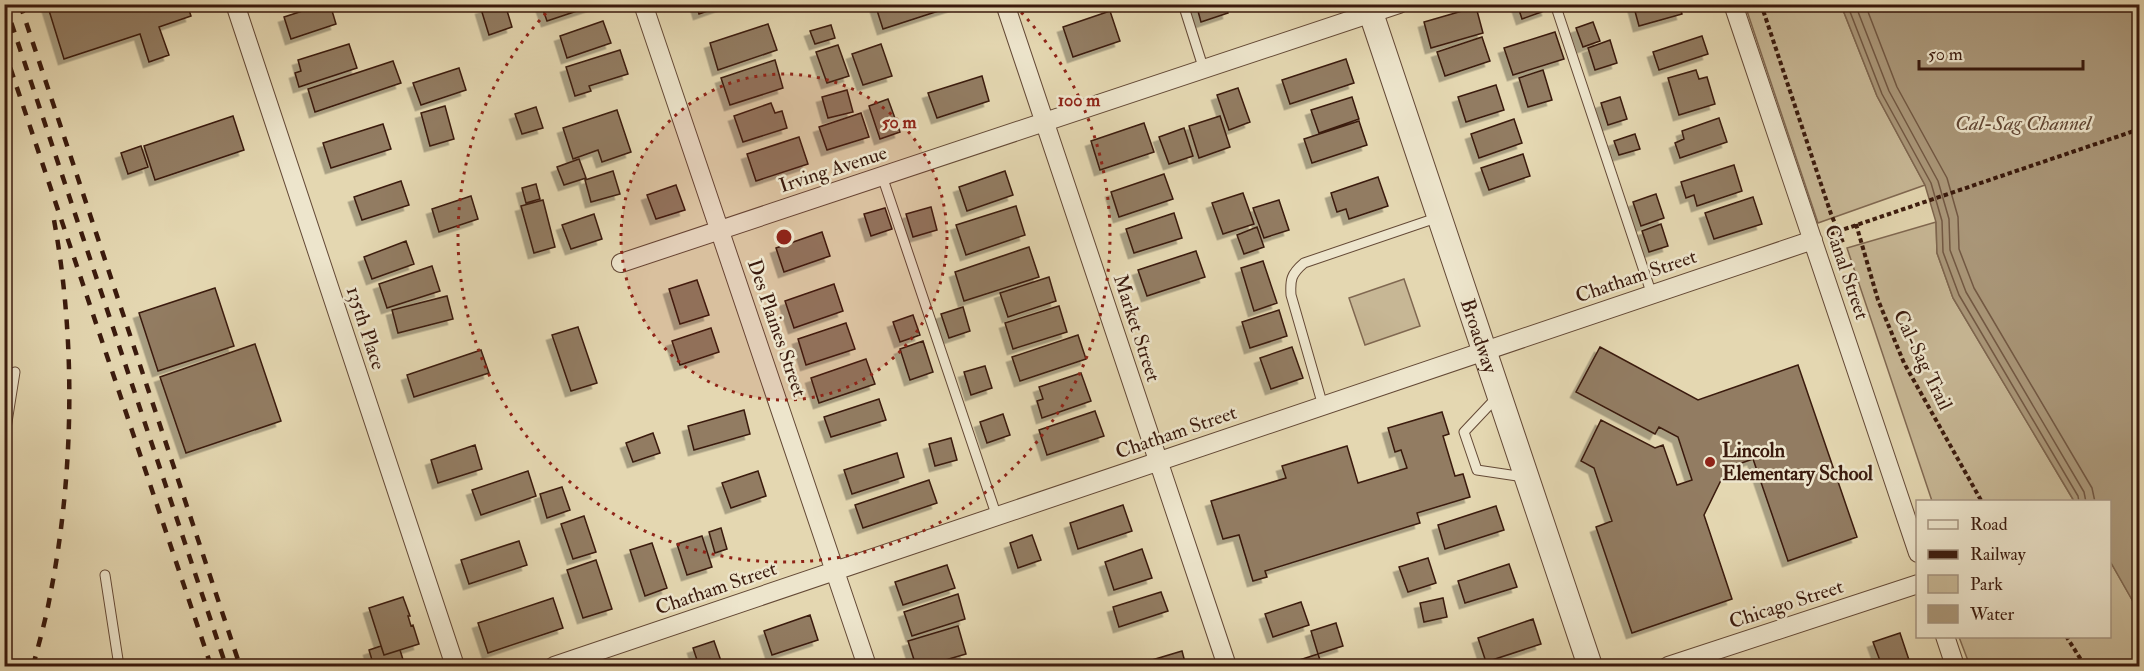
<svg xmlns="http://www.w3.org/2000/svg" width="2144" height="671" font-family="'IM FELL Double Pica',serif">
	<defs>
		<filter id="shadow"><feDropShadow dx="-5.5" dy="5.5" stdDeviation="0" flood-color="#0004"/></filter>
	</defs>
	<rect width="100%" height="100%" fill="#e4d7b1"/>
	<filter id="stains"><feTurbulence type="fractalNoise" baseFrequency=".00333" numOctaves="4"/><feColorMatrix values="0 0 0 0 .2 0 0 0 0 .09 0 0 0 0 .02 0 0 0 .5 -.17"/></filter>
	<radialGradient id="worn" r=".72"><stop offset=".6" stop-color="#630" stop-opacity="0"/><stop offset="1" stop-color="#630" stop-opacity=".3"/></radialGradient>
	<!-- green -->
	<path fill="#c7b795" stroke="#806851" stroke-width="1.5" d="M1745,5H1841L1877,96L1925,185L1818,223Z
		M1936,222L1937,253L1953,298L2074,501H1932L1847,248Z
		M1404,279L1420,326L1365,345L1349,298Z
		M2110,561L2139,612V666H1970L1959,637L2110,636Z"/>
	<!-- water -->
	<path fill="#aa9779" stroke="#7d654e" stroke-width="1.5" d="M1841,5H2139V612L2110,561V502L2074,501L1953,298L1937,253L1936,222L1925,185L1877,96Z"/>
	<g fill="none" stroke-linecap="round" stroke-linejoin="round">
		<!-- shore -->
		<path stroke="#725843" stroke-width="1.5" d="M1847,4L1882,94L1931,183L1942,221L1943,252L1959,295L2078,496L2079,502
			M1855,4L1889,91L1938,181L1949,219L1950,250L1966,292L2084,492L2086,502
			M1865,4L1897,87L1947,178L1958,217L1959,249L1974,288L2092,488L2095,502"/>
	</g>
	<!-- building -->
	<path fill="#927c62" stroke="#3a1a0d" stroke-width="1.5" filter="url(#shadow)" d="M47,4H187L191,16L159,27L169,55L149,62L140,34L64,59Z
		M324,4H330L336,24L291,39L284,17Z
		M497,4H505L512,27L489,35L481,9Z
		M541,4H598L547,21Z
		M696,4H727L699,14Z
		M875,4H960L883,29Z
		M1196,4H1226L1228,13L1201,22Z
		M1517,4H1545L1547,10L1522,19Z
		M1633,4H1679L1682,14L1639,26Z
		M1476,7L1483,33L1431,48L1424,22Z
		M1110,11L1120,41L1073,57L1063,27Z
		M603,21L611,43L567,58L560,36Z
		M1593,22L1600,41L1583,47L1576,28Z
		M768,24L777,50L718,70L710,43Z
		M831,25L835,38L815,44L810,31Z
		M1555,32L1564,59L1513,75L1504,48Z
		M1702,36L1708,54L1659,70L1653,52Z
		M1482,37L1490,61L1445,76L1437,52Z
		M1610,40L1617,63L1595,70L1588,48Z
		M349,44L357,68L299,87L295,73L301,71L298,60Z
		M881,44L892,76L863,85L852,54Z
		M838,45L849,76L827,83L816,52Z
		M620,50L628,74L589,86L591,91L575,96L566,67Z
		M1346,59L1354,83L1290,104L1282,80Z
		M775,60L783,88L730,105L721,78Z
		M393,61L401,83L315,112L308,89Z
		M459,68L466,90L421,105L413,83Z
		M1543,70L1552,100L1528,107L1519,78Z
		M1696,70L1699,79L1707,77L1715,104L1679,115L1668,78Z
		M982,76L989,101L937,118L928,93Z
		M1496,85L1504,110L1466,122L1458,97Z
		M1238,88L1250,122L1229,130L1217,95Z
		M847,90L853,112L828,118L822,97Z
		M1352,97L1359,119L1319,133L1311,110Z
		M1620,97L1627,119L1608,125L1601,103Z
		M888,99L900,132L880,139L869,106Z
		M771,103L775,113L782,111L787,128L743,142L734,116Z
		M445,106L454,139L430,146L421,113Z
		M536,107L543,128L522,134L515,114Z
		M617,110L631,152L602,162L598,150L573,159L563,128Z
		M861,113L869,137L827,150L819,127Z
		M233,116L244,150L155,180L144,146Z
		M1220,116L1230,147L1199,158L1189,126Z
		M1719,118L1727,142L1680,158L1675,143L1684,139L1682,131Z
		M1514,119L1522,143L1479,158L1471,134Z
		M1359,121L1367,145L1312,163L1304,139Z
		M1144,123L1154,152L1100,170L1091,141Z
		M383,124L391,149L331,168L323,143Z
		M1184,128L1193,156L1169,164L1159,137Z
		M1635,134L1640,149L1619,155L1614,141Z
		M799,137L808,164L756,181L747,154Z
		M141,146L148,167L128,174L121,153Z
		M1523,154L1530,176L1489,190L1481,168Z
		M579,159L586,178L564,185L557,167Z
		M1734,165L1742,191L1697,206L1694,195L1686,198L1681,182Z
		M613,171L620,194L591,202L585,180Z
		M1005,171L1013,195L967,211L959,187Z
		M1164,174L1173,199L1119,217L1111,192Z
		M1378,177L1388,206L1349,219L1346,209L1337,212L1331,193Z
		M401,181L409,205L362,220L354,197Z
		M536,184L540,199L526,203L522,188Z
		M676,185L685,210L656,219L647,195Z
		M1243,193L1254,224L1223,234L1212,203Z
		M1656,194L1664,218L1641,226L1633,202Z
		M471,196L478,219L439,232L432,209Z
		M1753,197L1762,224L1714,239L1705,213Z
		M543,200L555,247L534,253L521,206Z
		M1279,200L1289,230L1264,238L1253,208Z
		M1016,206L1025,235L966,255L956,225Z
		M931,207L937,230L913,237L906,214Z
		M885,208L892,229L871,236L864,214Z
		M1174,213L1182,238L1134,253L1126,229Z
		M594,214L602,239L571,249L562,225Z
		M4,215L11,235L4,238Z
		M1661,224L1668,246L1649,252L1642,231Z
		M1257,227L1264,247L1244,254L1237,235Z
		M822,232L830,256L784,272L776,248Z
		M406,241L414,264L372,279L364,257Z
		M1029,247L1039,277L964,301L955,272Z
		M1196,251L1205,277L1147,296L1138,270Z
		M1263,261L1277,303L1254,311L1241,268Z
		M432,266L440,291L387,308L379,284Z
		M1049,277L1056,301L1008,317L1000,293Z
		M697,280L709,315L680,324L669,289Z
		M834,284L843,311L794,328L785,301Z
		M215,288L234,346L158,371L139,313Z
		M447,296L453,319L398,333L392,310Z
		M1059,306L1067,332L1013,349L1005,323Z
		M963,307L970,331L949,338L941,314Z
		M1279,310L1287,336L1250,348L1242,322Z
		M913,315L920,335L900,342L893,322Z
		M846,323L855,349L806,365L798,339Z
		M578,327L597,383L571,391L552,335Z
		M711,328L719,352L680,365L672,341Z
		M1078,335L1086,359L1020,381L1012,357Z
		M923,341L933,372L910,380L900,349Z
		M255,344L281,421L186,453L160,377Z
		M1292,347L1303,378L1271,389L1260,358Z
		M1600,347L1698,400L1798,365L1857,537L1788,561L1753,459L1727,468L1704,515L1732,599L1632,633L1596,527L1612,521L1594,468L1581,461L1601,420L1655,448L1663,445L1677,485L1692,480L1678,437L1659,427L1655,434L1576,392Z
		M481,350L489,373L414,397L407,375Z
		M866,359L875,384L819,403L811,378Z
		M985,366L992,388L971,395L964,372Z
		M1081,373L1091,401L1042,418L1037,401L1043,399L1039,387Z
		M879,399L886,420L831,437L824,417Z
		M744,410L750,434L694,450L688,426Z
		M1095,411L1104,436L1047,455L1039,430Z
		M1442,412L1449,434L1443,436L1455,476L1463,474L1470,497L1417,513L1420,523L1265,571L1267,577L1253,581L1239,535L1223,539L1211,501L1286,478L1282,466L1347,446L1358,483L1407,468L1401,450L1395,452L1388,428Z
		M1003,414L1010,435L987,443L980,422Z
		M653,433L660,453L633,462L626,443Z
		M951,438L957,460L935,466L929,444Z
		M475,445L482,469L438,483L431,460Z
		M897,453L904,477L852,494L844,470Z
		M528,471L536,496L481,515L472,490Z
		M758,471L766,496L731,508L722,483Z
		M929,480L937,503L863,528L855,505Z
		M562,487L570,510L547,518L540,494Z
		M1123,505L1132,531L1078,549L1070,523Z
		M1496,506L1504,530L1445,549L1438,525Z
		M584,516L596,552L573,559L561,524Z
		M721,528L727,549L715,553L709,532Z
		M1032,535L1041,560L1018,568L1010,543Z
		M702,536L712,567L687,575L677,544Z
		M519,541L527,565L469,584L461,560Z
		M652,543L667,588L645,596L630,550Z
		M1142,549L1152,578L1114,590L1105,562Z
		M1428,558L1436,583L1408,592L1399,567Z
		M596,560L612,609L583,618L567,570Z
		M1509,564L1517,587L1465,603L1458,581Z
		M947,565L955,588L903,605L895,582Z
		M1161,592L1168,611L1119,627L1113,607Z
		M958,594L965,619L912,636L904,612Z
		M403,597L410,616H408L411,626L413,625L419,644L384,655L369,608Z
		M553,598L563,628L488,653L478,623Z
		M1443,598L1447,617L1424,622L1420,603Z
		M1301,602L1309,625L1273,637L1265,614Z
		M810,615L818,640L772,655L764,631Z
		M1533,619L1541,644L1486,662L1478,638Z
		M1336,623L1343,646L1318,654L1311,631Z
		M958,626L966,654L925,666H916L908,641Z
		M1900,633L1911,666H1882L1873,642Z
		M714,641L721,661L706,666H699L693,648Z
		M381,646L384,655L400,650L405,666H364L362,663L372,660L369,650Z
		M1182,651L1186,666H1132Z
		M1318,654L1322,666H1281Z"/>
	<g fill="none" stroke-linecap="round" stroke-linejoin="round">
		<defs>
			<path id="service" d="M1183,4L1204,70
				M1555,4L1652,295
				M882,176L997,517
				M1497,397L1464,432L1477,470L1524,477
				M1323,406L1291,295C1290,280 1291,274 1304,263L1439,217
				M4,441L15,372
				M105,575L119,666"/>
			<path id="minor" d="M235,4L455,666
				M643,4L867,666
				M1005,4L1227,666
				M1733,4L1918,553
				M621,263L1399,4
				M1945,636L1955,666
				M554,666L1813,240
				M1668,666L1918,584"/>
			<g id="tertiary">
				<path id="s1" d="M1368,4L1590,666"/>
			</g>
		</defs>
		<!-- service casing -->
		<use href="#service" stroke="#644936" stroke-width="11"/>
		<!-- minor casing -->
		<use href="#minor" stroke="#644936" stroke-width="20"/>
		<!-- tertiary casing -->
		<use href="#tertiary" stroke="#644936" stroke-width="26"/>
		<!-- path -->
		<path stroke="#3a1a0d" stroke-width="4" stroke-dasharray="4.5 3" stroke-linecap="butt" d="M1761,4L1831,214L1844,245
			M1856,224L1878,300L1904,363L1982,502
			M1830,234L2140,129
			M2066,636L2085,666"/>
		<!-- service -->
		<use href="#service" stroke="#ede5cc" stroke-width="9"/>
		<!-- minor -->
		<use href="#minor" stroke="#ede5cc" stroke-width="18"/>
		<!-- tertiary -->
		<use href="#tertiary" stroke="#ede5cc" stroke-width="24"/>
		<!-- rail -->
		<path stroke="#3a1a0d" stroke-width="4.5" stroke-dasharray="10 10" stroke-linecap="butt" d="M5,4L226,666
			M20,4L240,666
			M4,49L211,666
			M33,666C39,643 46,619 50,596C74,476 76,340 54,220"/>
	</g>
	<!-- distance rings -->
	<circle cx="784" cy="237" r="163" fill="#8f2418" fill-opacity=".12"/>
	<g fill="none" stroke="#8f2418" stroke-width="3" stroke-dasharray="3 6">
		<circle cx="784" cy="237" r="163"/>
		<path d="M1015 6A326 326 0 1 1 553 6"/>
	</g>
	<!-- markers -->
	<circle fill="#8f2418" stroke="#ede5cc" stroke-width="2" cx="1710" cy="462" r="6"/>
	<g text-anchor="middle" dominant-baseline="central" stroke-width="5" stroke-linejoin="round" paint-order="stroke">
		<!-- street labels -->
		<g font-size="20" fill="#3a1a0d" stroke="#ede5cc">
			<text transform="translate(833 169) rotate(-18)">Irving Avenue</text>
			<text transform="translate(1847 272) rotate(71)">Canal Street</text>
			<text transform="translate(1636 276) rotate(-19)">Chatham Street</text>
			<text transform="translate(366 328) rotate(72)">135th Place</text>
			<text transform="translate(777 328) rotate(71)">Des Plaines Street</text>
			<text transform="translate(1137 328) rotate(72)">Market Street</text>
			<text stroke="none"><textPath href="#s1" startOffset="350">Broadway</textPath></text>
			<text transform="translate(1923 360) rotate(64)">Cal-Sag Trail</text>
			<text transform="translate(1176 432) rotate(-19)">Chatham Street</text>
			<text transform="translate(716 588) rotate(-19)">Chatham Street</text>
			<text transform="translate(1786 604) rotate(-18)">Chicago Street</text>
		</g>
		<!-- poi labels -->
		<g font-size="20" font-weight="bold" fill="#3a1a0d" stroke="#ede5cc" text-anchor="start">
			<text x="1722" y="450">Lincoln<tspan x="1722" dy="23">Elementary School</tspan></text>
		</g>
		<!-- water labels -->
		<g font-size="21" font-style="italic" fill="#614633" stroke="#ede5cc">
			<text x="2023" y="123">Cal-Sag Channel</text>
		</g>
	</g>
	<circle cx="784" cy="237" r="9" fill="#8f2418" stroke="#ede5cc" stroke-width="3"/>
	<g font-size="18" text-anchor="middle" font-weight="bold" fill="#8f2418" stroke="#ede5cc" stroke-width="5" stroke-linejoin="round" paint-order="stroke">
		<text x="1079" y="106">100 m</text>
		<text x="899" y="128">50 m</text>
	</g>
	<!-- margin -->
	<rect width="2144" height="671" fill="none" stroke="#e4d7b1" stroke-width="24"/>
	<rect x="6" y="6" width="2132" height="659" fill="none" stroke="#3a1a0d" stroke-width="3"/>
	<rect x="12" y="12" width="2120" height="647" fill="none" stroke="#3a1a0d" stroke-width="1.5"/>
	<!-- legend -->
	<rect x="1916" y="500" width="195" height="138" fill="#ede5cc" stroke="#a59480" stroke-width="1.5"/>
	<rect x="1928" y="520" width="30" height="9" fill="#ede5cc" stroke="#a59480" stroke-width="1.5"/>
	<text x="1970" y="530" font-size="18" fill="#3a1a0d">Road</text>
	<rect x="1928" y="550" width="30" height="9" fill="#3a1a0d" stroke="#a59480" stroke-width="1.5"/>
	<text x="1970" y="560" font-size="18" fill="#3a1a0d">Railway</text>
	<rect x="1928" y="575" width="30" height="18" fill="#c7b795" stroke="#a59480" stroke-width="1.5"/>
	<text x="1970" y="590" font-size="18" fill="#3a1a0d">Park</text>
	<rect x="1928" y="605" width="30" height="18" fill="#aa9779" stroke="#a59480" stroke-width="1.5"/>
	<text x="1970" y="620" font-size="18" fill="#3a1a0d">Water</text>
	<!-- scale -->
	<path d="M1919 60v9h164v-9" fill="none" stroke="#3a1a0d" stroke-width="3"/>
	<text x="1928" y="60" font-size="18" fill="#3a1a0d" stroke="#ede5cc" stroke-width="4.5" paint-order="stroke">50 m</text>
	<rect width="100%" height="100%" filter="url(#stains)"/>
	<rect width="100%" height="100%" fill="url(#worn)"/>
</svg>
